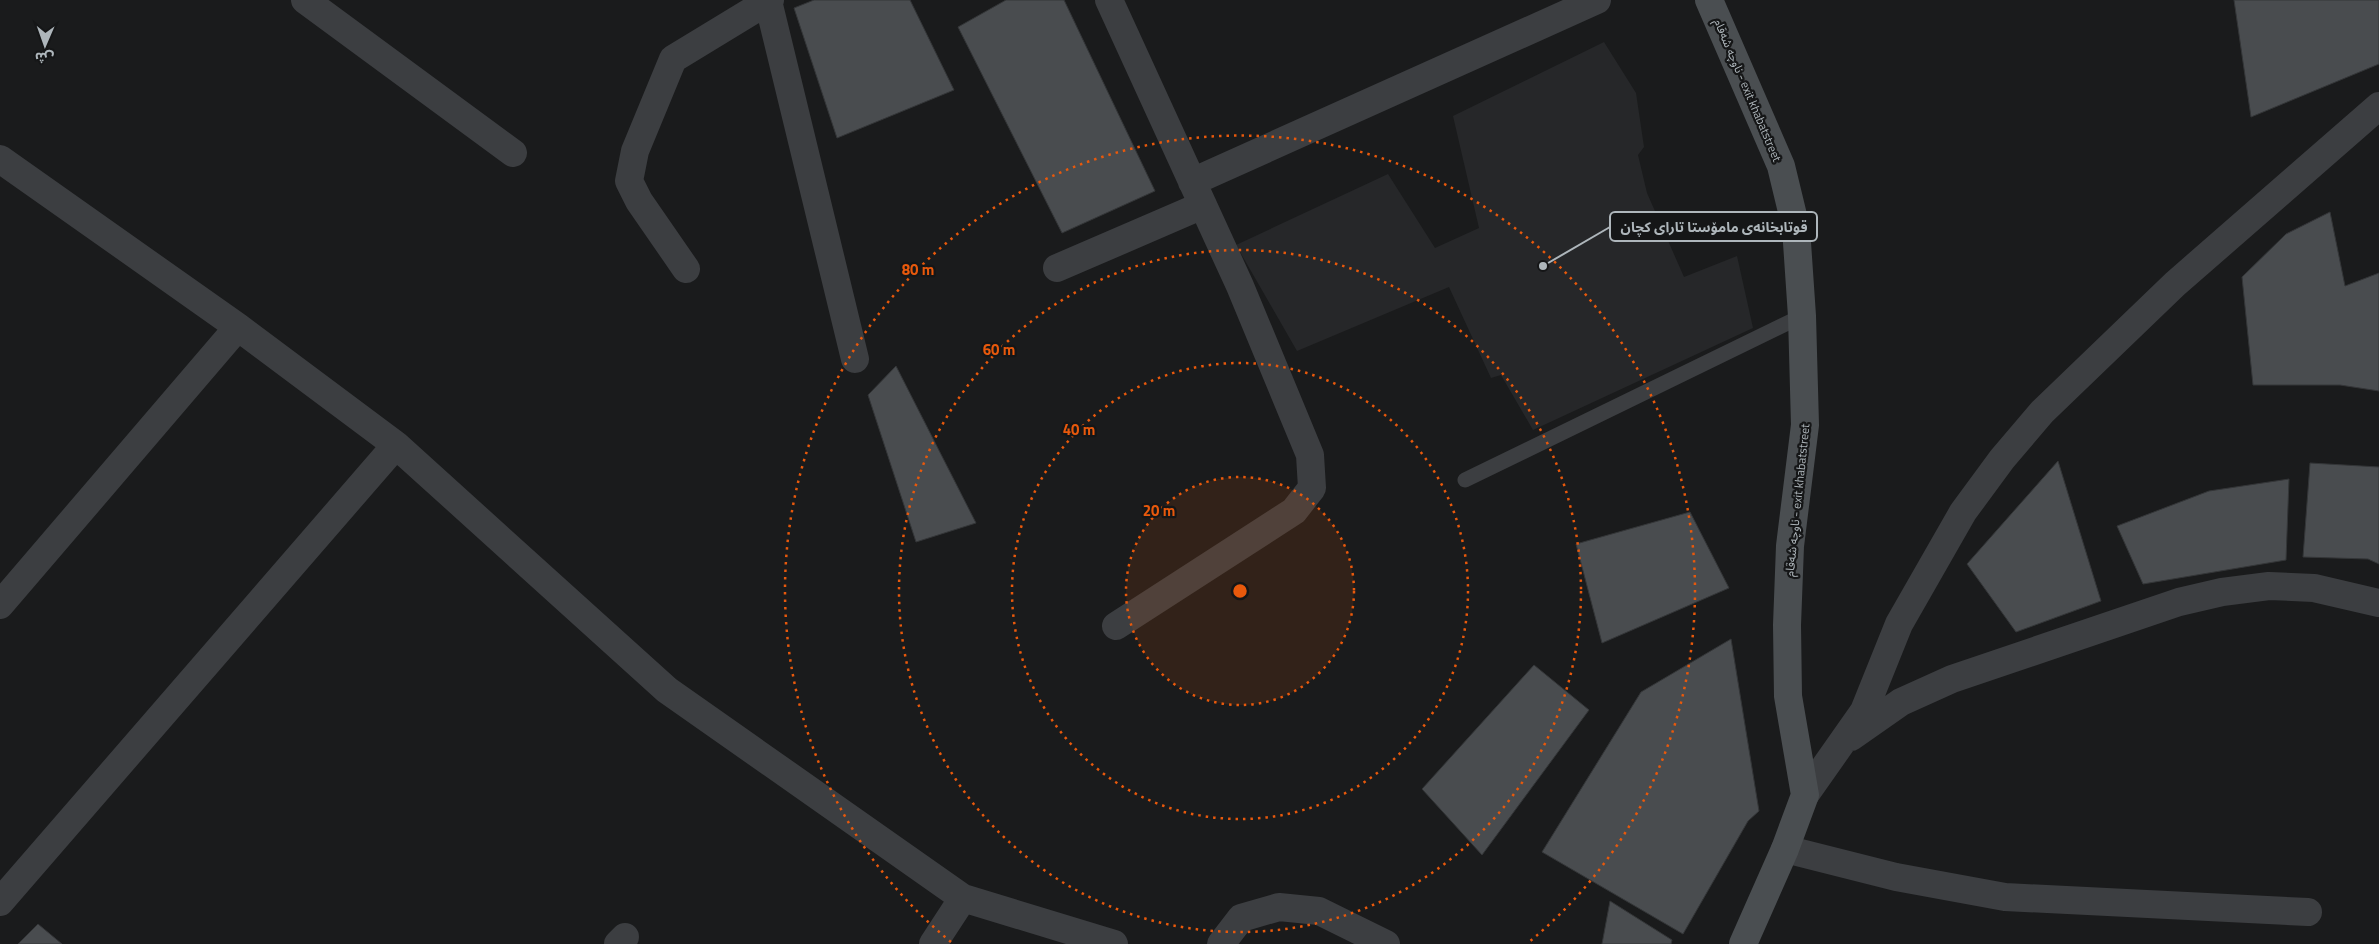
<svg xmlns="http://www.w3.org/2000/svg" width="2379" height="944" font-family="'Titillium Web','Noto Sans Arabic',sans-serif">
	<rect width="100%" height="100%" fill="#1a1b1c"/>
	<!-- built -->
	<path fill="#262729" d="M1604,42L1636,93L1644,147L1638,155L1647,193L1684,277L1737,256L1753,328L1533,430L1501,375L1491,378L1449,287L1297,351L1236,245L1388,174L1435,248L1479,228L1453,116Z"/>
	<!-- building -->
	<path fill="#494c4f" stroke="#343638" d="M814,0H910L954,90L837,138L794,8Z
		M1006,0H1064L1155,191L1062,233L958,27Z
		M2234,0H2379V64L2251,117Z
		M2330,212L2345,286L2379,273V391L2340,385H2253L2242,277L2286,234Z
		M896,366L976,523L916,542L868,395Z
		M2058,461L2101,601L2016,632L1967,564Z
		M2310,463L2379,467V564L2368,559L2303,557Z
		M2289,479L2286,560L2143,584L2117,526L2209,491Z
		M1690,512L1729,588L1602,643L1576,544Z
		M1731,639L1759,811L1748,821L1683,934L1542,852L1641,692Z
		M1534,665L1589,710L1482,855L1422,789Z
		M1610,901L1672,940L1671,944H1602Z
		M38,924L62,944H18Z"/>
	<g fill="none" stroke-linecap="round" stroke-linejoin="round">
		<!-- lane -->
		<path stroke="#3c3e41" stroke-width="15" d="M1465,480L1802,316"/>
		<!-- street -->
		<path stroke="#3c3e41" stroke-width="28" d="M305,0L513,153
			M1109,0L1240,286L1310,455L1312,488L1294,511L1116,626
			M768,1L855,359
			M0,159L238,327L396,445L667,690L963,898L1114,944
			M1192,182L1597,0
			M1057,268L1203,205
			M686,269L639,201L629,181L635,151L673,59L770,0
			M0,605L238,327
			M1851,737L1901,702L1952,679L2179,602L2222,592L2269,586L2314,588L2379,603
			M1805,795L1864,711L1899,624L1963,512L2002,459L2042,412L2175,284L2379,106
			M1785,849L1896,877L2005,897L2308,912
			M0,902L396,445
			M618,944L625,937
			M933,944L963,898
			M1221,944L1241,918L1279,907L1319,911L1386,944"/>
		<!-- secondary -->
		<path stroke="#4a4e51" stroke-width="28" d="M1709,0L1781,166L1796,228L1802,316L1805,425L1790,546L1787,625L1788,696L1805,795L1785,849L1743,944"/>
	</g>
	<!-- distance rings -->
	<circle cx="1240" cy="591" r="114" fill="#e8590c" fill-opacity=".12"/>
	<g fill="none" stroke="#e8590c" stroke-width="2.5" stroke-dasharray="2.5 5">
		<circle cx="1240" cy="591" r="114"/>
		<circle cx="1240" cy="591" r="228"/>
		<circle cx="1240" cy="591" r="341"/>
		<path d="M951 942A455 455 0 1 1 1529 942"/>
	</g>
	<g text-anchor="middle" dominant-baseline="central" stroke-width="4.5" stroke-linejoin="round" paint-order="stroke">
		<!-- street labels -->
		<g font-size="12" fill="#aeb6bb" stroke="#151617">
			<text transform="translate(1748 90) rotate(67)">ناوچە شەقام - exit khabatstreet</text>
			<text transform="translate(1797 500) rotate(-84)">ناوچە شەقام - exit khabatstreet</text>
		</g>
	</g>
	<circle cx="1240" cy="591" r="8" fill="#e8590c" stroke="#151617" stroke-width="2.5"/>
	<g font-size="15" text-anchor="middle" font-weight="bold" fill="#e8590c" stroke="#151617" stroke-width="4.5" stroke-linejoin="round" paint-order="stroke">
		<text x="918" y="275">80 m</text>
		<text x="999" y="355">60 m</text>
		<text x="1079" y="435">40 m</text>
		<text x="1159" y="516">20 m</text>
	</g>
	<!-- callouts -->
	<path fill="none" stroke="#aeb6bb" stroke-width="2" d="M1543 266L1610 227"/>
	<circle fill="#aeb6bb" stroke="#151617" stroke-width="2" cx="1543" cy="266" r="5"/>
	<rect fill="#151617" stroke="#aeb6bb" stroke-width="2" x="1610" y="212" width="207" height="29" rx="5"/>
	<g font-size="14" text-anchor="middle" font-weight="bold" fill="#aeb6bb">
		<text x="1714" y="232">قوتابخانەی مامۆستا تارای کچان</text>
	</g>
	<!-- north arrow -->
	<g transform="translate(45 45) rotate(182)" stroke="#151617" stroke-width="4" paint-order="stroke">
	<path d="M0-4L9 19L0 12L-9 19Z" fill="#aeb6bb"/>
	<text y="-8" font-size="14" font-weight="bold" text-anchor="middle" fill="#aeb6bb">ش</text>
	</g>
</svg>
